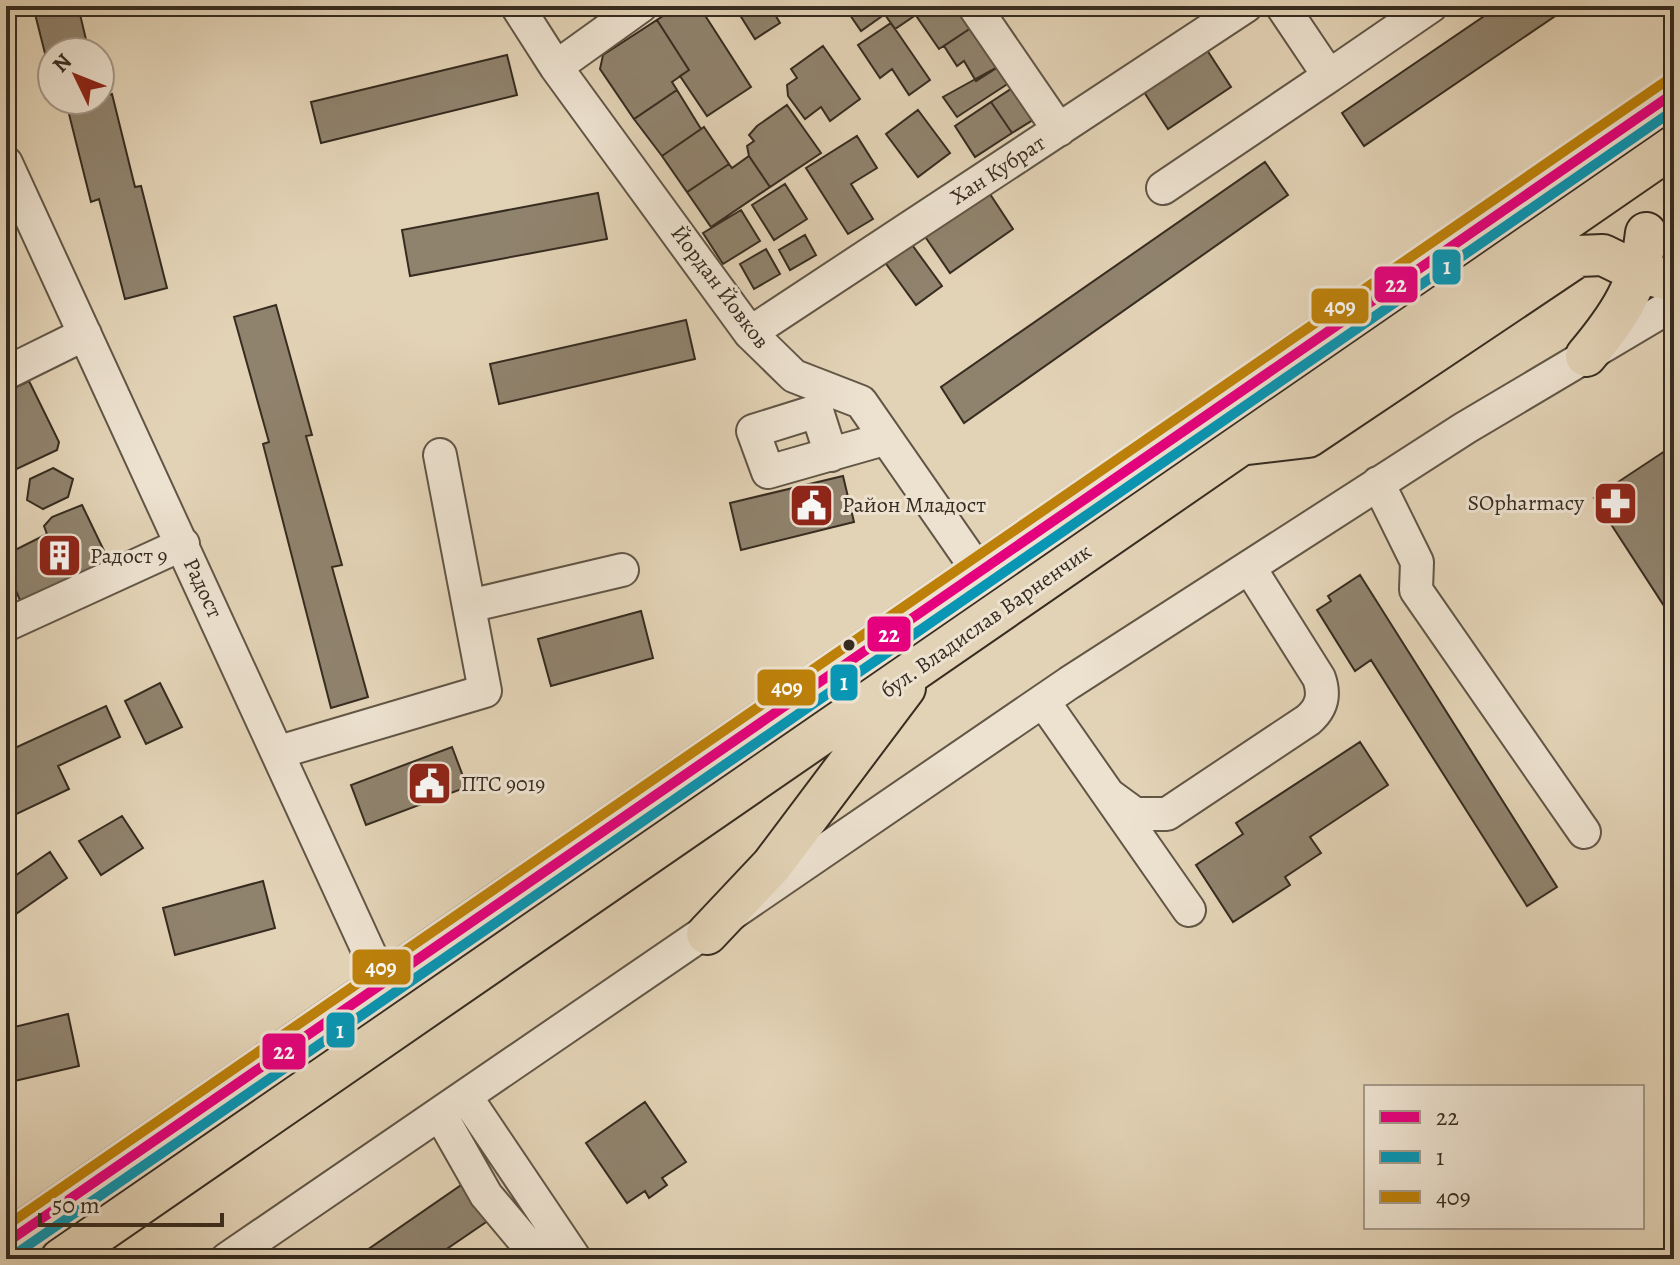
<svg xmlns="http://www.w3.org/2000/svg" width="1680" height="1265" font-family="Alegreya,serif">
	<rect width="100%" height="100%" fill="#e3d3b6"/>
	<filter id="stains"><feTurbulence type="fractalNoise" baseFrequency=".0025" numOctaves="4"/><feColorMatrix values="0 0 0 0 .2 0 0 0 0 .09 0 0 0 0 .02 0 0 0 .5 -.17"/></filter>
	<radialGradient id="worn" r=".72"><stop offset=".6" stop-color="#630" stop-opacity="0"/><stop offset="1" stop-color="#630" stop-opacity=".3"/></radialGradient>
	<!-- building -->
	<path fill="#90836e" stroke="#362c20" stroke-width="2" d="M33,6H78L89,52H52V81Z
		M588,6H626L599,23Z
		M678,6H699L751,87L707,116L680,76L689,70L657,20Z
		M747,6H770L780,23L755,39L738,12Z
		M863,6H879L885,14L861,31L850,15Z
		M879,6H929L895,29Z
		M934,6H969L980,22L939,49L917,17Z
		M1499,6H1570L1364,146L1342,113Z
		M657,20L689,70L672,82L677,90L634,119L600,69L603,55Z
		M980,22L1006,62L976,81L964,61L957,66L944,46Z
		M891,23L930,80L909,95L892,69L880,78L858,45Z
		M823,46L860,99L830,121L821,107L805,119L788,96L787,85L797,78L791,69Z
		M1207,50L1231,87L1168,129L1144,92Z
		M507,55L517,95L321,143L311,102Z
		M999,66L1009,83L957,117L943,97Z
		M1020,83L1036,118L1012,133L991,102Z
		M677,90L701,129L662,156L634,119Z
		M100,94L101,97L112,94L135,187L141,186L167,288L125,299L99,199L91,202L66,102L58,103L57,100H100Z
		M991,102L1012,133L975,157L955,126Z
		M787,105L821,153L770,187L749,156L747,146L754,141L749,135L757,126Z
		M918,110L950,153L918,177L886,134Z
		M704,127L729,164L687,192L662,156Z
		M857,136L877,168L851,184L873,219L848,234L806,168Z
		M749,156L770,187L711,227L687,192L729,164L732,168Z
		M1265,162L1288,195L964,423L941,387Z
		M785,184L807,219L774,240L752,205Z
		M988,191L1013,229L950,273L924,235Z
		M598,193L607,239L410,276L402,230Z
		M741,210L760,241L723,264L703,233Z
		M805,235L816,255L790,270L779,250Z
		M910,242L942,286L916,305L884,261Z
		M766,249L780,274L754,289L740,264Z
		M276,305L312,435L306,436L342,565L332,567L368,697L331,708L263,444L269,442L234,317Z
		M686,320L695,359L499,404L490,364Z
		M29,381L59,442L57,450L6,474V392Z
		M1674,445V608L1668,612L1594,498Z
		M53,468L73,479L68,497L43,509L27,500L30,479Z
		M843,476L854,522L741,550L730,503Z
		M82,505L109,561L21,603L6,566L13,551L47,534L44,526L52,517Z
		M1360,575L1557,887L1527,906L1371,660L1355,671L1317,610L1331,601L1328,596Z
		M641,611L653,658L551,686L538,639Z
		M160,683L182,727L146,744L125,701Z
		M106,706L120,737L58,766L69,789L6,819V773L13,770L6,752Z
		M1360,742L1388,785L1310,837L1321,853L1285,877L1290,885L1233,922L1196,865L1243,834L1236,823Z
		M452,747L467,787L366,825L351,785Z
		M122,816L143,848L101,875L79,841Z
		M50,852L67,878L6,921V882Z
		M263,881L275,928L175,955L163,908Z
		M68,1014L79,1066L6,1083V1029Z
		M645,1102L686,1162L662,1178L667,1185L649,1198L645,1191L627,1203L586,1143Z
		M470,1179L495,1216L432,1259H354Z"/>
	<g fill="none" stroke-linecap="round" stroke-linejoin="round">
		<defs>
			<path id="minor" d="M517,6L556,67L750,333L794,376L861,402L979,572
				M974,6L1059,130
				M1282,6L1329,76L1431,6
				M556,67L641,6
				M6,163L383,983
				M1163,188L1329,76
				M750,333L1246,6
				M6,373L85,334
				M831,455L817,411L753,431L768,472L884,439
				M1378,483L1417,562L1416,590L1584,832
				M469,606L622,570
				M6,625L183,544
				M1043,701L1189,910
				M279,752L485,691L440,455
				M1109,795L1135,814H1167L1308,720C1322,708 1325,695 1319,678L1249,567
				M466,1097L575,1259
				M440,1114L486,1195L539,1258
				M227,1259L1069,683L1465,428L1674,304"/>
			<path id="major" d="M1586,356C1618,318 1641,284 1646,233
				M1248,444L1308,437L1578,256L1603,255L1640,273L1674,281
				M707,934L772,865L905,688
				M6,1243L1674,93
				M61,1259L1674,146"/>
		</defs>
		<!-- minor casing -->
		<use href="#minor" stroke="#615646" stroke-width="36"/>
		<!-- major casing -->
		<use href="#major" stroke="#362c20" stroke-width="44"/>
		<!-- minor -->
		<use href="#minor" stroke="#ede2d0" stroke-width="32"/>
		<!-- major -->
		<use href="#major" stroke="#e3d3b6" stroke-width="40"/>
		<defs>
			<path id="bus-1" d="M6,1243L1674,93"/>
			<path id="bus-2" d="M14,1255L1674,110"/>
			<path id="bus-3" d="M6,1226L1666,81"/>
		</defs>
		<!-- bus-1 casing -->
		<use href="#bus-1" stroke="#ede2d0" stroke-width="16"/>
		<!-- bus-2 casing -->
		<use href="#bus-2" stroke="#ede2d0" stroke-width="16"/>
		<!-- bus-3 casing -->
		<use href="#bus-3" stroke="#ede2d0" stroke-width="16"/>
		<!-- bus-1 -->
		<use href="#bus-1" stroke="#e5007d" stroke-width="10"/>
		<!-- bus-2 -->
		<use href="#bus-2" stroke="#0896b4" stroke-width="10"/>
		<!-- bus-3 -->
		<use href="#bus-3" stroke="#bd810a" stroke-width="10"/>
	</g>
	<!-- icons -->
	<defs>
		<symbol id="pharmacy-square" viewBox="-11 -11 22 22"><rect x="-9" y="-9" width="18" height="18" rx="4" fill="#8f2418" stroke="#ede2d0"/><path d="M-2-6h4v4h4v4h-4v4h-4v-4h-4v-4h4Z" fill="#fff"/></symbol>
		<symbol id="civic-square" viewBox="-11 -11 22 22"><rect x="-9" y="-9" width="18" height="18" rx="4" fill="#8f2418" stroke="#ede2d0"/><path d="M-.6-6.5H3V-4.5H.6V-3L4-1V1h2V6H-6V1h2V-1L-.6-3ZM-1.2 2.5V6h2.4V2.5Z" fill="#fff"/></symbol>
		<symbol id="building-square" viewBox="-11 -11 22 22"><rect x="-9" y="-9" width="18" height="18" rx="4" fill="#8f2418" stroke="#ede2d0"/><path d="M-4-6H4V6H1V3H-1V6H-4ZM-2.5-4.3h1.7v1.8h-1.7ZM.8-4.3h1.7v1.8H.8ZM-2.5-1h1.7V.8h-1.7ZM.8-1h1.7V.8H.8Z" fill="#fff"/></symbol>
	</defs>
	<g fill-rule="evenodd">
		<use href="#pharmacy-square" x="1590" y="478" width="51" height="51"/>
		<use href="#civic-square" x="786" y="480" width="51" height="51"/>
		<use href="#building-square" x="34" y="530" width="51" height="51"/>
		<use href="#civic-square" x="404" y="758" width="51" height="51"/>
	</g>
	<!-- markers -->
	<circle fill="#362c20" stroke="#ede2d0" stroke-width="3" cx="849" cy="645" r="7"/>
	<g text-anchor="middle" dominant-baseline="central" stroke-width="6" stroke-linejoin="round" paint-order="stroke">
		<!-- street labels -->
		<g font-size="22" fill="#362c20" stroke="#ede2d0">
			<text transform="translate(998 170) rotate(-33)">Хан Кубрат</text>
			<text transform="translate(720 287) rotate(53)">Йордан Йовков</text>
			<text transform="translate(203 588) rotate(65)">Радост</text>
			<text transform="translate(986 621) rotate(-35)">бул. Владислав Варненчик</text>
		</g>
		<!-- poi labels -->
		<g font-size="22" fill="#362c20" stroke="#ede2d0" text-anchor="start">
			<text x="1584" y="503" text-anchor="end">SOpharmacy</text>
			<text x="842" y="505">Район Младост</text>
			<text x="90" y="556">Радост 9</text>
			<text x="461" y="784">ПТС 9019</text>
		</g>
	</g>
	<g stroke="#ede2d0" stroke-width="3">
		<rect x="1431" y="248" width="31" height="38" rx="8" fill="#0896b4"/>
		<rect x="1373" y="265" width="46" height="39" rx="8" fill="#e5007d"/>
		<rect x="1310" y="287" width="60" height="38" rx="8" fill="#bd810a"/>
		<rect x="866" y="615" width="46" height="38" rx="8" fill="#e5007d"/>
		<rect x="829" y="663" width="30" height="39" rx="8" fill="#0896b4"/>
		<rect x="756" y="668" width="61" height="39" rx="8" fill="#bd810a"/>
		<rect x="351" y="948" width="61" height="38" rx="8" fill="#bd810a"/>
		<rect x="325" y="1011" width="31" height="38" rx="8" fill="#0896b4"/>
		<rect x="261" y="1032" width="46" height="39" rx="8" fill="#e5007d"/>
	</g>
	<g font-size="22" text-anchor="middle" font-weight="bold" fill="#fff">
		<text x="1447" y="274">1</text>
		<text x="1396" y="292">22</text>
		<text x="1340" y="314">409</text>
		<text x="889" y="642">22</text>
		<text x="844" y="690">1</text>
		<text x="787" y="695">409</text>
		<text x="381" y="975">409</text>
		<text x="340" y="1038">1</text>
		<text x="284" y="1059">22</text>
	</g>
	<!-- margin -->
	<rect width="1680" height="1265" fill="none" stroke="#e3d3b6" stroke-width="32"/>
	<rect x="8" y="8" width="1664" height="1249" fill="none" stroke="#362c20" stroke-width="4"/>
	<rect x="16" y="16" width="1648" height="1233" fill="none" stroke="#362c20" stroke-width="2"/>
	<!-- legend -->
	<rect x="1364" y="1085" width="280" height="144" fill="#ede2d0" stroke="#a4998a" stroke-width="2"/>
	<rect x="1380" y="1111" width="40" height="12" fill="#e5007d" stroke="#a4998a" stroke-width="2"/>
	<text x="1436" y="1125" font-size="24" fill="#362c20">22</text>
	<rect x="1380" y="1151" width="40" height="12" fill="#0896b4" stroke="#a4998a" stroke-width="2"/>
	<text x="1436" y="1165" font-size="24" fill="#362c20">1</text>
	<rect x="1380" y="1191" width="40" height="12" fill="#bd810a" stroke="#a4998a" stroke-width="2"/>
	<text x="1436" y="1205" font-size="24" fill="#362c20">409</text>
	<!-- north arrow -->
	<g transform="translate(76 76) rotate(313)"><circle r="38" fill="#ede2d0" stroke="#a4998a" stroke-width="2"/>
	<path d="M0-6L14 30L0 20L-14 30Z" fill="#8f2418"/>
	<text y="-12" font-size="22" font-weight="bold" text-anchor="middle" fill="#362c20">N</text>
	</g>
	<!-- scale -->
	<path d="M40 1213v12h182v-12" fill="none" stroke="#362c20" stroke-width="4"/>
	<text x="52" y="1213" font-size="24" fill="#362c20" stroke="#ede2d0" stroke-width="6" paint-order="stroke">50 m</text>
	<rect width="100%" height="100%" filter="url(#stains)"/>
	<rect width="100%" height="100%" fill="url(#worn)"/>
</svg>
